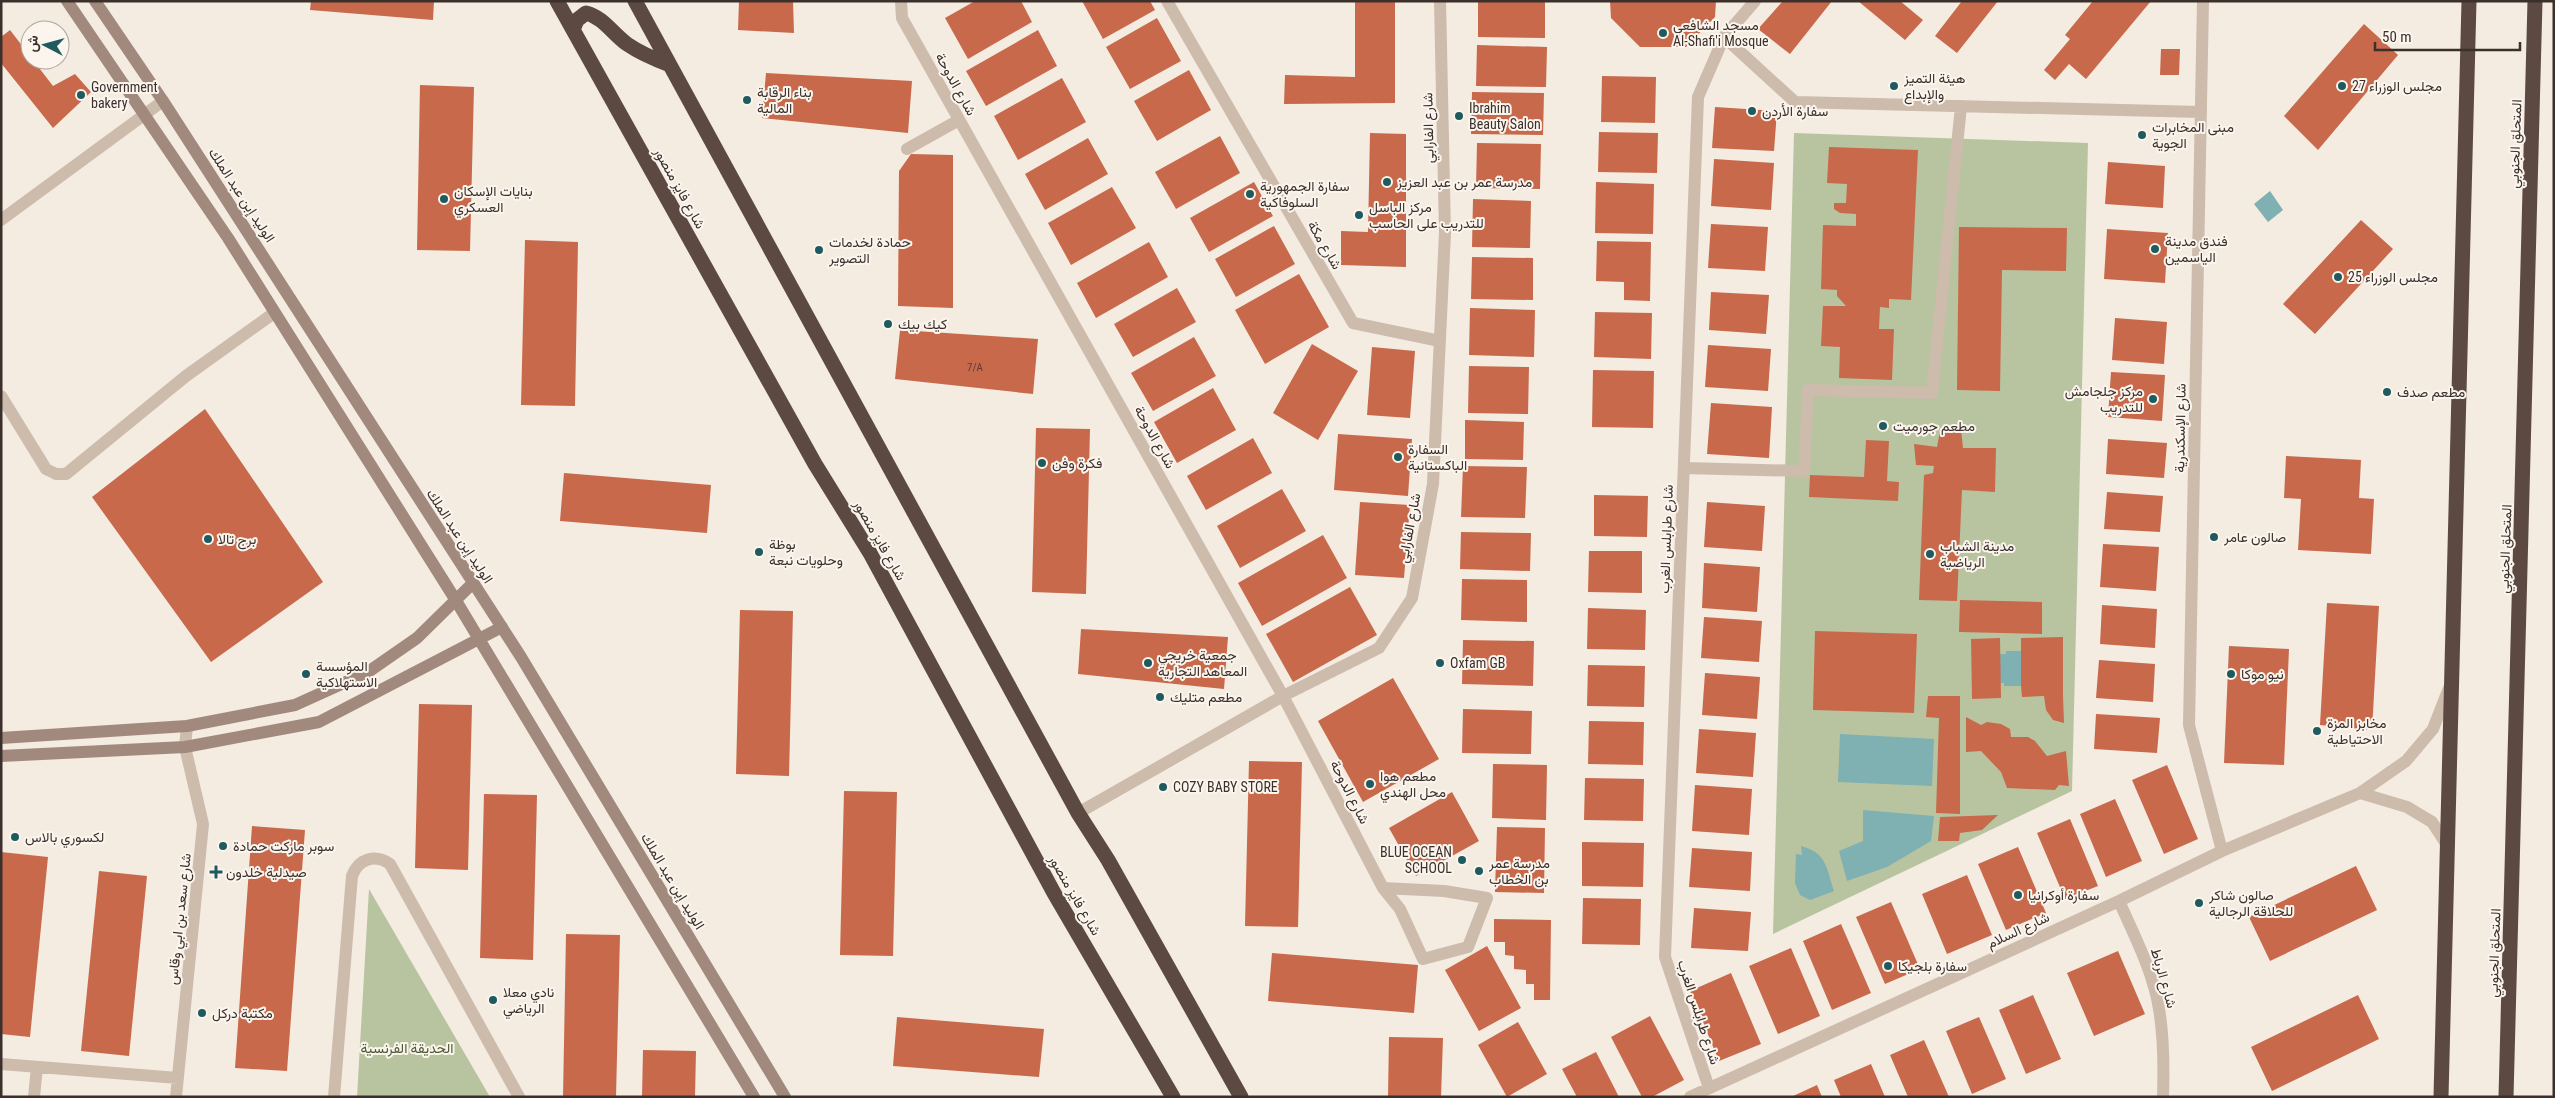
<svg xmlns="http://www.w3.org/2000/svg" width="2555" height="1098" font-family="'Roboto Condensed',Vazirmatn,sans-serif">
	<rect width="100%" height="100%" fill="#f4ebe1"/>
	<!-- green -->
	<path fill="#b8c4a0" d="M1794,133L2088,143L2072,791L1773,934Z
		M369,889L490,1097H357Z"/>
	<!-- water -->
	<path fill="#7fb0b2" d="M2270,191L2283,210L2268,222L2254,204Z
		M2006,651H2021V686H2004V683H2000V654H2006Z
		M1840,734L1934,739L1932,786L1838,782Z
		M1863,810L1934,816L1931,841L1887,867L1847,881L1839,851L1863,841Z
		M1801,846C1827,853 1826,867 1834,891L1810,900L1800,895L1795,883L1796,854L1802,855Z"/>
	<!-- building -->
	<path fill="#c8694b" d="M311,1H434L433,20L310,10Z
		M739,1H793L794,33L738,30Z
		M975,1H1021L1032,22L968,59L945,18Z
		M1082,1H1150L1155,10L1103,39Z
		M1355,1H1395V103L1284,104L1285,75L1355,77Z
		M1478,1H1545V38L1478,37Z
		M1610,1H1716L1715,17L1686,47H1640L1611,18Z
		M1783,1H1832L1790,54L1758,29Z
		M1858,1H1900L1923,20L1905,40Z
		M1962,1H1998L1957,53L1935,36Z
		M2093,1H2151L2086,79L2069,64L2055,80L2044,70L2070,39L2065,35Z
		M1157,18L1181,61L1130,89L1106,47Z
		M2364,24L2398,55L2318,150L2284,116Z
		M10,30L30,56V60H33L53,86L75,74L91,92L53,128L1,63V37Z
		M1038,30L1057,66L986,106L966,71Z
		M1477,45L1547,47L1546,87L1476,86Z
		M2161,49H2180L2179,75H2160Z
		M1189,70L1211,110L1157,141L1134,101Z
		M766,73L912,81L908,133L762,118Z
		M1602,76L1656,77L1655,123L1601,122Z
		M1062,78L1086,122L1018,160L994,116Z
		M420,85L474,87L470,251L417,250Z
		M1472,92L1544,93L1543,135L1471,134Z
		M1715,107L1777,111L1774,151L1712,148Z
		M1599,132L1658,133L1657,173L1598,172Z
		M1370,133L1406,134V267L1341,265V231L1368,232Z
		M1220,136L1240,173L1176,209L1155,172Z
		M1088,138L1108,174L1045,210L1025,174Z
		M1477,143L1541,144L1540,189L1476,188Z
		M1829,147L1918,150L1911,300L1889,299V308L1880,307L1879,329H1894L1892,380L1839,378L1840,347L1821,346L1823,306H1846L1837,296V290L1821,289L1823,225L1856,226V214L1840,213L1834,209V203H1846L1847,184L1827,183Z
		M911,154L953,155V308L898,306L899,171Z
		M1714,159L1774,163L1771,210L1711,206Z
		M2108,162L2165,166L2163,208L2105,204Z
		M1254,182L1273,216L1209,252L1190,218Z
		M1596,182L1654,184L1653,234L1595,233Z
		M1112,187L1136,228L1071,265L1048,223Z
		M1473,199L1531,201L1530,248L1472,247Z
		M2361,220L2393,249L2315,334L2283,304Z
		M1711,224L1768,227L1765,271L1708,268Z
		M1274,226L1295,264L1236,297L1215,259Z
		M1959,227L2067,228L2066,271L2002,270L2000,391L1957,390Z
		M2107,229L2168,233L2165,283L2104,279Z
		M525,240L578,242L575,406L521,405Z
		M1597,241L1651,242L1650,301L1624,300V282L1596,281Z
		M1149,242L1168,277L1096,318L1077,283Z
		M1472,257L1533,258V300L1471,299Z
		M1299,274L1329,327L1265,364L1235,310Z
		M1177,288L1196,322L1133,357L1114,324Z
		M1711,292L1769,295L1766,334L1709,330Z
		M1470,308L1535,310L1534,357L1469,355Z
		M1595,312L1652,313L1651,359L1594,357Z
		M2115,318L2167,322L2164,364L2112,360Z
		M900,330L1038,339L1033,394L895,379Z
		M1194,337L1216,376L1153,411L1131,373Z
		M1312,344L1358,371L1318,440L1273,413Z
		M1708,345L1771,349L1768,391L1705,387Z
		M1372,347L1415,351L1410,418L1367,415Z
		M1469,366L1529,367L1528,414L1468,413Z
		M1593,370L1654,371L1653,428L1592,427Z
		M2111,372L2165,375L2162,421L2108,417Z
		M1213,388L1236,430L1177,463L1154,422Z
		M1711,403L1772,407L1769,458L1707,454Z
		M205,409L323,582L211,662L92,497Z
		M1465,420L1524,422L1523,460L1465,459Z
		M1036,428L1090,429L1086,594L1032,592Z
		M1961,429L1963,448H1996L1995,492L1962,490L1957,601L1919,600L1924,475L1933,473L1934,466L1916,465L1914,444L1937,447L1940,431Z
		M1338,434L1412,439L1408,496L1334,490Z
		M1253,438L1272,473L1206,510L1187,476Z
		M2108,439L2167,443L2164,478L2106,474Z
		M1866,440L1889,441L1887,481L1899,482L1898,501L1809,497L1810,475L1864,477Z
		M2286,456L2361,460L2359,498L2374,499L2371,554L2298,550L2301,499L2284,498Z
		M1463,466L1527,467L1525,518L1461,517Z
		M564,473L711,485L707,533L560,521Z
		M1282,489L1306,531L1240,568L1217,526Z
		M2107,492L2163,496L2160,532L2104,529Z
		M1594,495L1648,496L1647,537L1594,536Z
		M1360,502L1410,505L1404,578L1355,575Z
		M1707,502L1765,506L1762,551L1704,547Z
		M1461,532L1531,533L1530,571L1460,569Z
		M1323,535L1347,578L1262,626L1238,583Z
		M2103,544L2159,547L2156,591L2100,587Z
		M1589,551H1642V593L1588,592Z
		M1704,563L1760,567L1757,612L1702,608Z
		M1462,579L1527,580V622L1461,620Z
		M1350,587L1377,635L1293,682L1266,634Z
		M1960,600L2042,602V634L1959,632Z
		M2327,603L2379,606L2372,730L2320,725Z
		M2102,605L2157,609L2155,648L2100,644Z
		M1588,608L1646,610L1645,650L1587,649Z
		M740,610L793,611L789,776L736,774Z
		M1704,617L1762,621L1759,662L1701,658Z
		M1081,629L1228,637L1224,689L1078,674Z
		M1815,631L1917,634L1914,713L1813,710Z
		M2063,637V696L2064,723L2053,720L2046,710L2044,696L2022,697L2021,686V638Z
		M2000,638L2001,698L1972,699L1971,639Z
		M1463,640L1534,641L1533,686L1462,684Z
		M2229,646L2289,649L2284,765L2224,763Z
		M2099,660L2155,664L2153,702L2096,698Z
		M1588,665L1645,666L1644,707L1587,706Z
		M1705,673L1760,677L1757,719L1702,715Z
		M1393,678L1439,759L1363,802L1318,721Z
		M1928,696H1960V814L1936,813L1939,718L1926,717Z
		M419,704L472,705L468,870L415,868Z
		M1463,709L1532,711L1531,754L1462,753Z
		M2096,714L2160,718L2157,753L2094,749Z
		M1966,717L1981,725L1987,722L2001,724L2010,729L2011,737H2028L2035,741L2047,756L2066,751L2069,786L2059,785L2055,790L2007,788L2001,772L1981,751L1966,752Z
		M1589,721L1644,722L1643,765L1588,764Z
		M1699,729L1756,733L1753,777L1696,773Z
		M1249,761L1302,762L1298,927L1245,926Z
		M1493,764L1547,765L1546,820L1492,818Z
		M2167,765L2198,839L2164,854L2132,780Z
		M1585,778L1644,779L1643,821L1584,820Z
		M1695,785L1752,789L1749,835L1692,831Z
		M844,791L897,792L893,956L840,955Z
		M1452,792L1479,841L1416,876L1389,828Z
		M484,794L537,795L533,960L480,958Z
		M2115,799L2142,861L2106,877L2080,814Z
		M1998,815L1982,830L1960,833L1959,841H1938L1940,817Z
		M2070,819L2098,886L2065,899L2037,833Z
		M252,826L305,830L287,1071L235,1068Z
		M1497,827L1545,828L1544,893L1495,892Z
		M1582,842L1644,843L1643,887L1582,886Z
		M2018,847L2046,913L2006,930L1978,864Z
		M1692,848L1752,852L1750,891L1689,887Z
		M1,852L48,857L30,1037L1,1034Z
		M2356,866L2377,910L2270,961L2249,917Z
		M99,871L147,876L129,1056L81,1051Z
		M1967,875L1992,935L1947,954L1922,894Z
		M1583,898L1641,899L1640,945L1582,944Z
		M1891,902L1920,969L1885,984L1856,917Z
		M1694,908L1751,912L1748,951L1691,948Z
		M1494,919L1551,920L1550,1000H1534V984H1526V970L1514,969V956L1505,955V942H1494Z
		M1841,924L1871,993L1832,1010L1803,941Z
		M566,934L620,935L616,1097H563Z
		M1487,946L1521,1008L1479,1031L1445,970Z
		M1791,948L1820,1016L1778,1034L1749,966Z
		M2118,951L2145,1014L2094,1036L2067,973Z
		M1272,953L1418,965L1414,1013L1268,1001Z
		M1731,973L1761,1044L1719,1061L1690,991Z
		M2033,995L2061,1059L2026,1074L1999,1010Z
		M2358,995L2379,1039L2272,1091L2251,1047Z
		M1650,1016L1684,1080L1652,1097H1642L1611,1037Z
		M897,1017L1044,1029L1039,1077L893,1066Z
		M1979,1017L2006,1079L1972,1094L1946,1031Z
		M1518,1022L1547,1074L1507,1097L1478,1045Z
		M1389,1037L1443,1038L1441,1097H1388Z
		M1924,1040L1949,1097H1908L1890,1055Z
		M643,1050L696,1051L695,1097H642Z
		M1596,1052L1619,1097H1577L1562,1069Z
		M1871,1064L1885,1097H1841L1834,1080Z
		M1817,1085L1822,1097H1791Z"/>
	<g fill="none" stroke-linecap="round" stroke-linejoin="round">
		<!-- street -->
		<path stroke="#cdbbac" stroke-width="12" d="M901,1L902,18L1283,696L1383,888L1400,909L1423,959L1468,947L1487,898L1444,891L1383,888
			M1167,1L1353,323L1440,341
			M2203,1L2189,725L2222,851
			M1724,37L1795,102L2201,112
			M907,149L959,120
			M1,220L163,101
			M1,396L46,469L56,474H66L186,376L274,313
			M1684,468L1804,471L1808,390L1932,393L1961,106
			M2360,793L2407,807L2432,822L2447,845
			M1078,813L1283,696L1379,648L1412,598L1433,484L1445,233L1440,1
			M2119,901C2134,935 2153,971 2159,1009C2164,1038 2164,1067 2163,1097
			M1,1064L178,1078
			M1709,1088L1665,957L1698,97L1724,37L1755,1
			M34,1097L37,1067
			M176,1097L203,824L185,747L187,726
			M334,1097L352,876C359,858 375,854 390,864L519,1097
			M1690,1097L2119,901L2222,851L2360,793L2406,761L2433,729L2449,688"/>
		<!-- secondary -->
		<path stroke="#a18a7d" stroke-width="12" d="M67,1L228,238L455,599L754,1097
			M95,1L163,101L521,657L785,1097
			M1,738L187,726L295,705L368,672L417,638L473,583
			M1,756L185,747L319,722L502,627"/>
		<!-- highway -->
		<path stroke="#5c4a42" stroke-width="15" d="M557,1L815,464L870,553L1054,893L1173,1097
			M635,1L1078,813L1108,860L1241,1097
			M573,30L577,20L586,13C603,17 613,34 627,44C640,53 654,59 670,65
			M2441,1097L2469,1
			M2506,1097L2535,1"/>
	</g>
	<!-- markers -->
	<g fill="#1f5a5e" stroke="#fbf5ee" stroke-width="2">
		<circle cx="1663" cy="33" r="5"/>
		<circle cx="1894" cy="86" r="5"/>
		<circle cx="2342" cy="86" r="5"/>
		<circle cx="81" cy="95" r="5"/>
		<circle cx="747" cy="100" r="5"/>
		<circle cx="1752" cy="111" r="5"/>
		<circle cx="1459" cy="116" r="5"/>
		<circle cx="2142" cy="135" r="5"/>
		<circle cx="1387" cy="182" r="5"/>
		<circle cx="1250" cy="194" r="5"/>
		<circle cx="444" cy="199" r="5"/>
		<circle cx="1359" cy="215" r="5"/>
		<circle cx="2155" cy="249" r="5"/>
		<circle cx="819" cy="250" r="5"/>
		<circle cx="2338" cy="277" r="5"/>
		<circle cx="888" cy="324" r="5"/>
		<circle cx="2387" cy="392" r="5"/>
		<circle cx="2153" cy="399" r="5"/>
		<circle cx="1883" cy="426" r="5"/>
		<circle cx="1398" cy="457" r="5"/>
		<circle cx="1042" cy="463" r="5"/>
		<circle cx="2214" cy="537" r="5"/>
		<circle cx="208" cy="539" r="5"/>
		<circle cx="759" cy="552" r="5"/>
		<circle cx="1930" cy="554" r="5"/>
		<circle cx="1148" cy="663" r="5"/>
		<circle cx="1440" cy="663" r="5"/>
		<circle cx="306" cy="674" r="5"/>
		<circle cx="2231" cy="674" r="5"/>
		<circle cx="1160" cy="697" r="5"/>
		<circle cx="2317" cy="731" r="5"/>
		<circle cx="1370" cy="784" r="5"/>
		<circle cx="1163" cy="787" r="5"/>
		<circle cx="15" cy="837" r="5"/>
		<circle cx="223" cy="846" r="5"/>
		<circle cx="1462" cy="860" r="5"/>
		<circle cx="1479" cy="871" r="5"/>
		<path d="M213.5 864.5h5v5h5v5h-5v5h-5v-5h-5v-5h5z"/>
		<circle cx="2018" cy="895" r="5"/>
		<circle cx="2199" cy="903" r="5"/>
		<circle cx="1888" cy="966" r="5"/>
		<circle cx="493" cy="1000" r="5"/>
		<circle cx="202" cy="1013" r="5"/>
	</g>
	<g text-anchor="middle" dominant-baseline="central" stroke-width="4" stroke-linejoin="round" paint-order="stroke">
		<!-- number labels -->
		<g font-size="11" fill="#5e3e33">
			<text x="975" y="367">7/A</text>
		</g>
		<!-- poi labels -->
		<g font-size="14" fill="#3b302b" stroke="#fbf5ee" text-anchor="start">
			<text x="1673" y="25">مسجد الشافعي<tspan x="1673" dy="16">Al-Shafi'i Mosque</tspan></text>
			<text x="1904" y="78">هيئة التميز<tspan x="1904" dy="16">والإبداع</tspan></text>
			<text x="2352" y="86">مجلس الوزراء 27</text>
			<text x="91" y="87">Government<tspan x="91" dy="16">bakery</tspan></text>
			<text x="757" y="92">بناء الرقابة<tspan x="757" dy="16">المالية</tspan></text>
			<text x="1469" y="108">Ibrahim<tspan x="1469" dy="16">Beauty Salon</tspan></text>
			<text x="1762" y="111">سفارة الأردن</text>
			<text x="2152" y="127">مبنى المخابرات<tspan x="2152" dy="16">الجوية</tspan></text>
			<text x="1397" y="182">مدرسة عمر بن عبد العزيز</text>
			<text x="1260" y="186">سفارة الجمهورية<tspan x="1260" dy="16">السلوفاكية</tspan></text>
			<text x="454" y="191">بنايات الإسكان<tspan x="454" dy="16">العسكري</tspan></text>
			<text x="1369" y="207">مركز الباسل<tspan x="1369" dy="16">للتدريب على الحاسب</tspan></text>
			<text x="2165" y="241">فندق مدينة<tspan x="2165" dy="16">الياسمين</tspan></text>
			<text x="829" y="242">حمادة لخدمات<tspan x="829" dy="16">التصوير</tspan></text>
			<text x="2348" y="277">مجلس الوزراء 25</text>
			<text x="898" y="324">كيك بيك</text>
			<text x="2143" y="391" text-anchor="end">مركز جلجامش<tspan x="2143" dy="16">للتدريب</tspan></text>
			<text x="2397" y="392">مطعم صدف</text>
			<text x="1893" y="426">مطعم جورميت</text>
			<text x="1408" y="449">السفارة<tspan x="1408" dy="16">الباكستانية</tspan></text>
			<text x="1052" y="463">فكرة وفن</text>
			<text x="2224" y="537">صالون عامر</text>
			<text x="218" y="539">برج تالا</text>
			<text x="769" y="544">بوظة<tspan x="769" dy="16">وحلويات نبعة</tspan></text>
			<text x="1940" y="546">مدينة الشباب<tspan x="1940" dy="16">الرياضية</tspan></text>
			<text x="1158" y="655">جمعية خريجي<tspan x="1158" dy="16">المعاهد التجارية</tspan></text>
			<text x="1450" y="663">Oxfam GB</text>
			<text x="316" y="666">المؤسسة<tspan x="316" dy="16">الاستهلاكية</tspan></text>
			<text x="2241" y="674">نيو موكا</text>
			<text x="1170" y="697">مطعم متليك</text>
			<text x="2327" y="723">مخابز المزة<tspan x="2327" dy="16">الاحتياطية</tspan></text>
			<text x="1380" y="776">مطعم هوا<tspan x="1380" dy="16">محل الهندي</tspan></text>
			<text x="1173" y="787">COZY BABY STORE</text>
			<text x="25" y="837">لكسوري بالاس</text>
			<text x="233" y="846">سوبر ماركت حمادة</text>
			<text x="1452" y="852" text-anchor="end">BLUE OCEAN<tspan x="1452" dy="16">SCHOOL</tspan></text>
			<text x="1489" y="863">مدرسة عمر<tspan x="1489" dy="16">بن الخطاب</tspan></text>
			<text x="226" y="872">صيدلية خلدون</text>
			<text x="2028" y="895">سفارة أوكرانيا</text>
			<text x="2209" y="895">صالون شاكر<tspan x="2209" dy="16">للحلاقة الرجالية</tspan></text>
			<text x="1898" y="966">سفارة بلجيكا</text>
			<text x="503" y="992">نادي معلا<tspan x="503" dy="16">الرياضي</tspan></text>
			<text x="212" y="1013">مكتبة دركل</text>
		</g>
		<!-- street labels -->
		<g font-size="14" fill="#3b302b" stroke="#fbf5ee">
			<text transform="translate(956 84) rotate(61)">شارع الدوحة</text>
			<text transform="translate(1428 128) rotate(-91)">شارع الفارابي</text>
			<text transform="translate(2515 144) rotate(-88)">المتحلق الجنوبي</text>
			<text transform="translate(680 188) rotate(61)">شارع فايز منصور</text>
			<text transform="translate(242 195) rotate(57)">الوليد إبن عبد الملك</text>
			<text transform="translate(1325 245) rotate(60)">شارع مكة</text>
			<text transform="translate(2180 428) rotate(-89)">شارع الإسكندرية</text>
			<text transform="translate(1155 437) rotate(61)">شارع الدوحة</text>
			<text transform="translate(1409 528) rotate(-79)">شارع الفارابي</text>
			<text transform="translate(460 536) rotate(57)">الوليد إبن عبد الملك</text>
			<text transform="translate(1666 539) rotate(-88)">شارع طرابلس الغرب</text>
			<text transform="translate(880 540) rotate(60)">شارع فايز منصور</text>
			<text transform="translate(2505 549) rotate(-88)">المتحلق الجنوبي</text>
			<text transform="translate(1350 792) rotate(63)">شارع الدوحة</text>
			<text transform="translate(673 881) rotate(59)">الوليد إبن عبد الملك</text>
			<text transform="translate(1075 895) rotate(60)">شارع فايز منصور</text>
			<text transform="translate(179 919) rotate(-84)">شارع سعد بن ابي وقاس</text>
			<text transform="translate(2018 930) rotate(-25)">شارع السلام</text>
			<text transform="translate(2494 953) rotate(-88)">المتحلق الجنوبي</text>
			<text transform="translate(2164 978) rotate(74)">شارع الرباط</text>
			<text transform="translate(1699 1012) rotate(72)">شارع طرابلس الغرب</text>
		</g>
		<!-- park labels -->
		<g font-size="14" fill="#4a5a2e" stroke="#fbf5ee">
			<text x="407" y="1048">الحديقة الفرنسية</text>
		</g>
	</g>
	<!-- border -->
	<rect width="2555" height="1098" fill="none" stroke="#3b302b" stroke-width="5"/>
	<!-- north arrow -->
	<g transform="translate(45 45) rotate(276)"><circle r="24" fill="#fbf5ee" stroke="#aea6a0"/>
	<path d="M0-4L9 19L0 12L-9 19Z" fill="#1f5a5e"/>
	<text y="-8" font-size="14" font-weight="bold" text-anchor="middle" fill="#3b302b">ش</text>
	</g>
	<!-- scale -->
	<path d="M2375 42v8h145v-8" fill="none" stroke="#3b302b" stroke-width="2.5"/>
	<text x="2382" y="42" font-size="15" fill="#3b302b" stroke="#fbf5ee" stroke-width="4" paint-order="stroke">50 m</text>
</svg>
